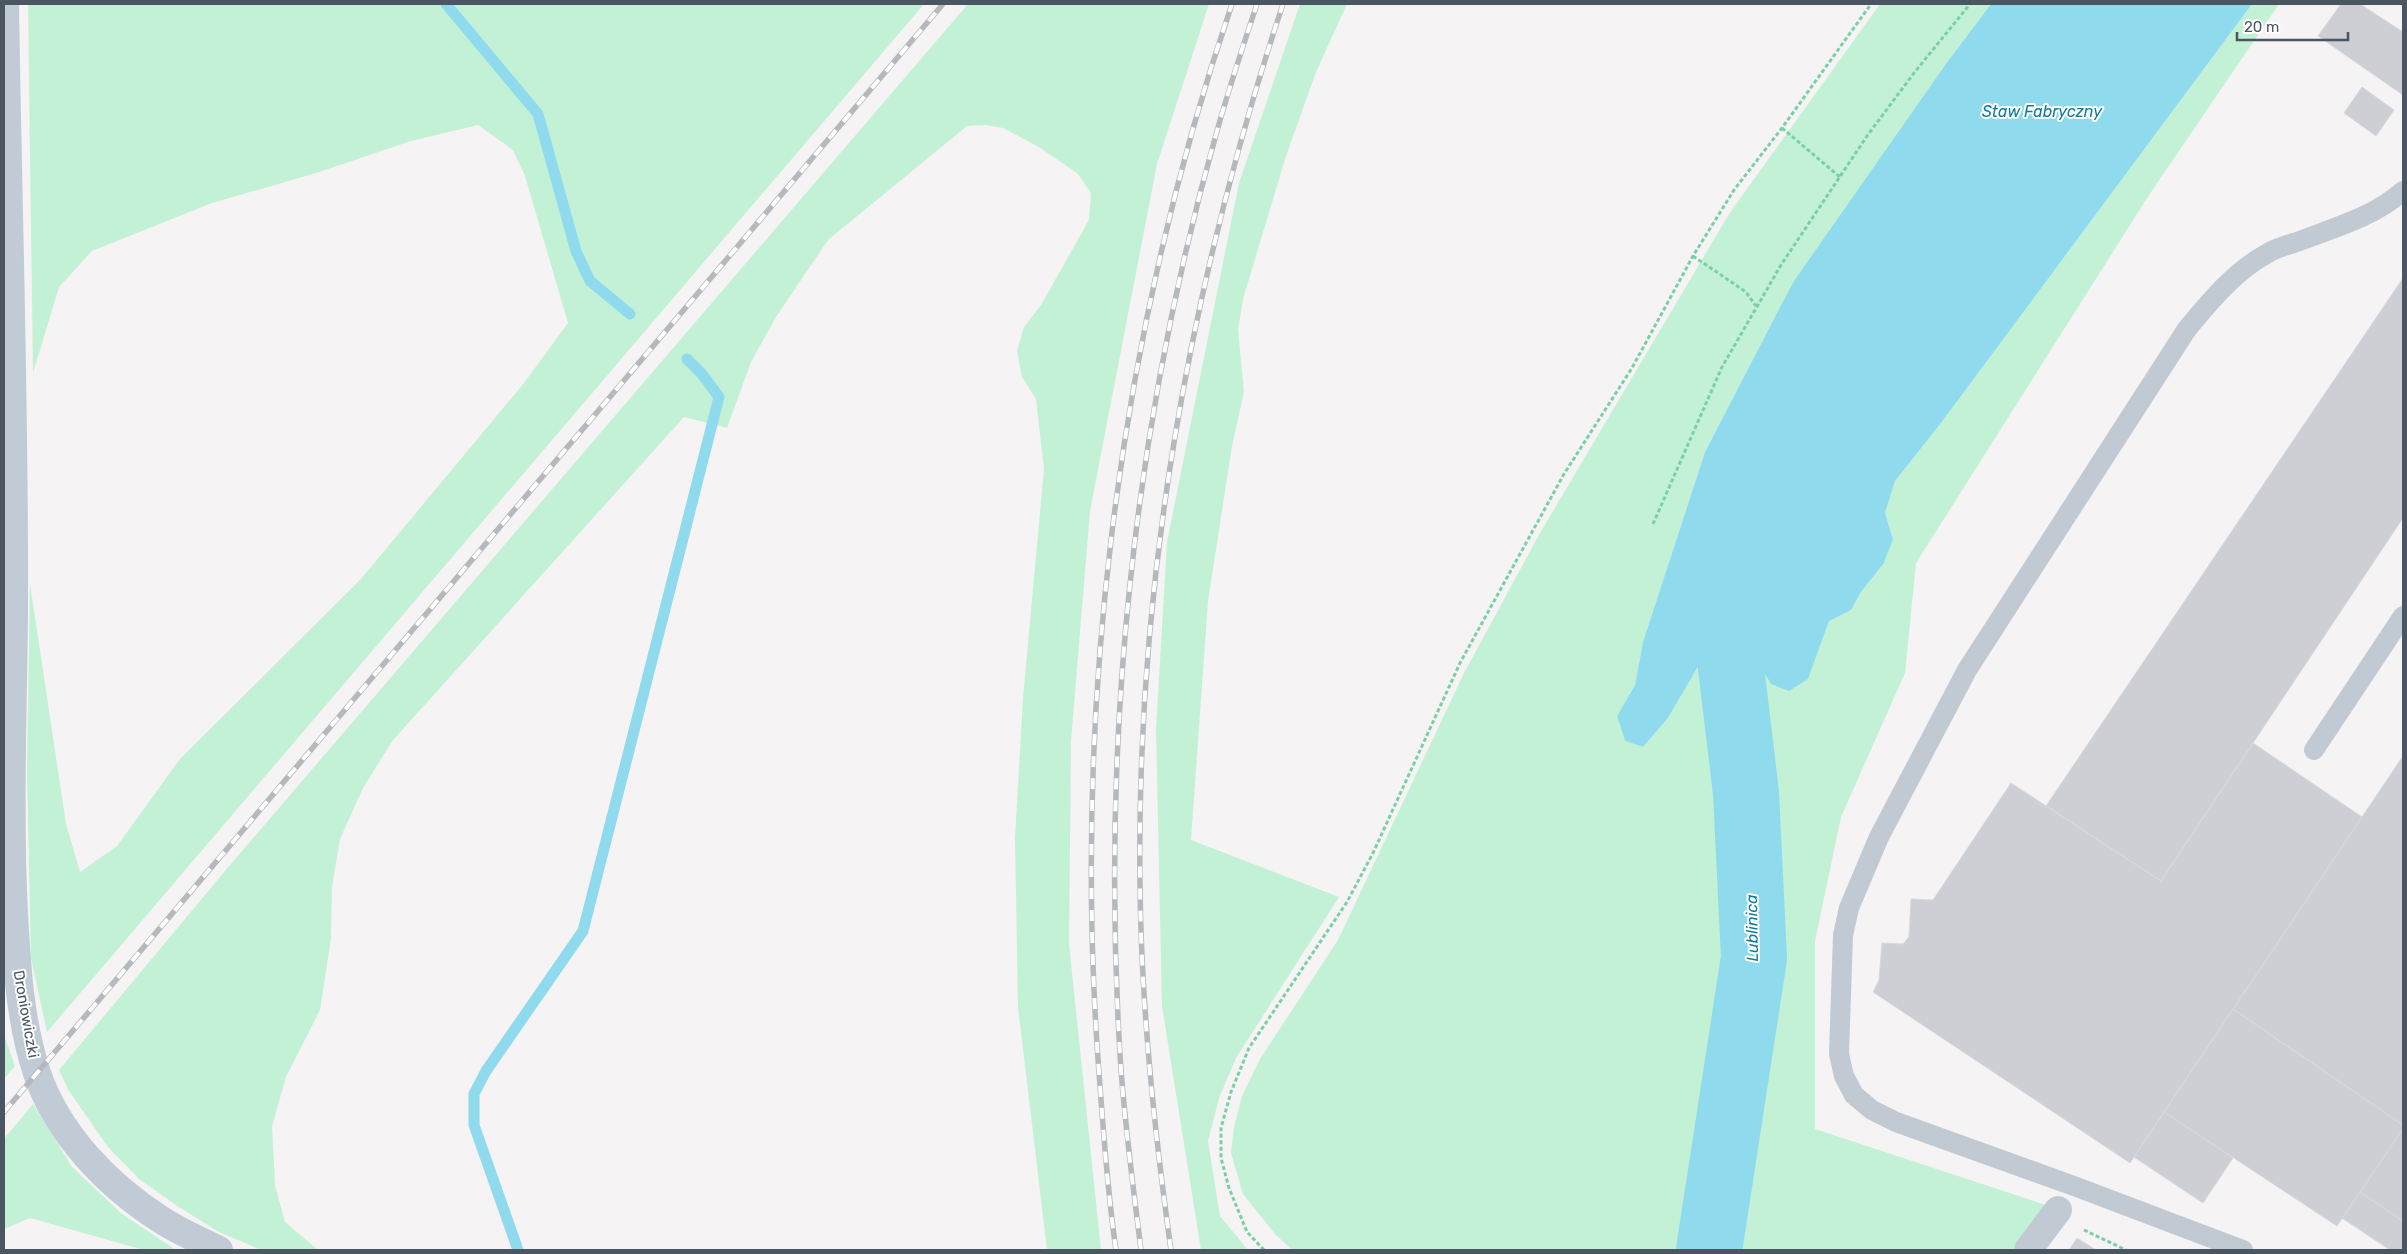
<svg xmlns="http://www.w3.org/2000/svg" width="2407" height="1254" font-family="Rubik,sans-serif">
	<rect width="100%" height="100%" fill="#f5f3f3"/>
	<!-- green -->
	<path fill="#c3f1d5" d="M28,4H924L47,1032L31,958L27,770L30,584L66,824L80,872L117,846L180,759L361,579L524,383L568,323L525,176L513,150L478,125L411,141L316,173L212,203L92,251L59,287L33,373Z
		M968,4H1209L1157,164L1090,511L1071,741L1069,944L1101,1250H1047L1018,1007L1015,838L1023,698L1044,469L1036,399L1022,377L1017,351L1024,327L1041,305L1089,220L1091,193L1078,174L1039,147L1003,128L986,125L967,126L828,240L776,317L751,362L727,428L684,417L393,740L363,788L340,839L332,887L331,938L320,1010L286,1077L272,1126L275,1185L285,1222L318,1250H261L219,1232L179,1207L139,1179L108,1147L69,1091L59,1070L225,871Z
		M1300,4H1347L1316,72L1286,156L1243,299L1238,330L1244,392L1232,446L1208,601L1191,840L1339,897L1236,1058L1219,1098L1208,1141L1220,1216L1248,1250H1201L1162,1006L1156,729L1167,542L1239,183Z
		M1880,4H1991L1948,61L1778,311L1705,452L1643,642L1635,685L1617,716L1625,741L1643,747L1668,718L1710,646L1727,634L1747,644L1771,684L1808,679L1829,620L1851,610L1861,592L1884,563L1893,539L1885,513L1895,481L1941,423L2252,4H2279L2149,195L1916,563L1905,673L1841,817L1815,941V1129L2046,1205L2013,1250H1292L1275,1234L1243,1194L1231,1153L1234,1127L1242,1096L1260,1059L1338,940L1464,673L1540,533L1729,214Z
		M4,1035L15,1066L4,1079Z
		M33,1104L72,1167L122,1214L176,1250H144L30,1218L4,1229V1139Z"/>
	<!-- water -->
	<path fill="#90daee" d="M1991,4H2252L1941,423L1895,481L1885,513L1893,539L1884,563L1861,592L1851,610L1829,621L1808,679L1789,691L1771,684L1747,644L1727,634L1710,646L1668,718L1643,747L1625,741L1617,716L1635,685L1643,642L1705,452L1778,311L1794,281L1948,61Z"/>
	<g fill="none" stroke-linecap="round" stroke-linejoin="round">
		<!-- stream -->
		<path stroke="#90daee" stroke-width="11" d="M446,4L538,114L576,251L590,281L630,314
			M518,1250L474,1125V1094L486,1071L583,931L719,397L702,374L687,359"/>
		<!-- river -->
		<path stroke="#90daee" stroke-width="66" d="M1709,1250L1754,958L1746,793L1727,634L1758,548"/>
	</g>
	<!-- building -->
	<path fill="#cdcfd5" stroke="#d7d9de" d="M2341,4H2360L2403,32V95L2318,36Z
		M2362,87L2394,110L2376,136L2344,113Z
		M2403,278V518L2161,881L2046,806Z
		M2253,743L2362,817L2130,1163L1873,992L1879,980L1882,943L1903,944L1909,937L1911,899L1933,900L2011,783L2161,881Z
		M2403,756V1125L2233,1009Z
		M2233,1009L2403,1125V1129L2337,1226L2164,1112Z
		M2164,1112L2233,1158L2203,1203L2134,1157Z
		M2403,1129V1221L2360,1192Z
		M2360,1192L2403,1221V1250H2390L2342,1218Z
		M2077,1238L2096,1250H2069Z"/>
	<g fill="none" stroke-linecap="round" stroke-linejoin="round">
		<!-- path -->
		<path stroke="#7ad0a6" stroke-width="3" stroke-dasharray="4 2.5" stroke-linecap="butt" d="M1782,128L1840,177
			M1693,256L1746,292L1756,306
			M1653,524L1722,367L1781,265L1867,136L1914,73L1970,4
			M2084,1230L2126,1250
			M1264,1250L1247,1232L1229,1188L1221,1158V1128L1231,1092L1249,1048L1347,902L1373,853L1460,663L1564,474L1632,368L1693,256L1734,190L1782,128L1871,4"/>
		<!-- lane -->
		<path stroke="#c1cad2" stroke-width="20" d="M2314,750L2403,616
			M2243,1250L2074,1186L1896,1122L1872,1110L1854,1095L1844,1076L1839,1054L1843,935L1849,908L1879,837L1967,670L2187,329C2211,300 2235,271 2268,253C2276,248 2287,245 2297,242C2333,228 2374,217 2403,191"/>
		<!-- street -->
		<path stroke="#c1cad2" stroke-width="28" d="M2028,1250L2058,1210"/>
		<!-- secondary -->
		<path stroke="#c1cbd6" stroke-width="28" d="M5,4C8,207 15,410 14,613C13,713 9,814 14,914C17,967 20,1022 37,1073C57,1133 107,1185 160,1219C178,1231 199,1240 219,1250"/>
		<defs>
			<path id="rail" d="M4,1112L943,4
				M1116,1250C1108,1196 1104,1141 1100,1086C1071,726 1115,346 1232,4
				M1141,1250C1133,1185 1124,1120 1120,1055C1101,745 1132,430 1217,131C1229,88 1243,46 1257,4
				M1171,1250C1154,1129 1141,1007 1140,884C1136,585 1189,287 1283,4"/>
		</defs>
		<!-- rail casing -->
		<use href="#rail" stroke="#b5b8bd" stroke-width="5.5"/>
		<!-- rail -->
		<use href="#rail" stroke="#fff" stroke-width="4" stroke-dasharray="11" stroke-linecap="butt"/>
	</g>
	<g text-anchor="middle" dominant-baseline="central" stroke-width="4" stroke-linejoin="round" paint-order="stroke">
		<!-- street labels -->
		<g font-size="15" fill="#4a5661" stroke="#fff">
			<text transform="translate(26 1014) rotate(80)">Droniowiczki</text>
		</g>
		<!-- water labels -->
		<g font-size="16" font-style="italic" fill="#0c7c9b" stroke="#fff">
			<text x="2042" y="111">Staw Fabryczny</text>
			<text transform="translate(1752 928) rotate(-91)">Lublinica</text>
		</g>
	</g>
	<!-- border -->
	<rect width="2407" height="1254" fill="none" stroke="#4a5661" stroke-width="10"/>
	<!-- scale -->
	<path d="M2237 32v8h111v-8" fill="none" stroke="#4a5661" stroke-width="2.5"/>
	<text x="2244" y="32" font-size="15" fill="#4a5661" stroke="#ffffff" stroke-width="4" paint-order="stroke">20 m</text>
</svg>
